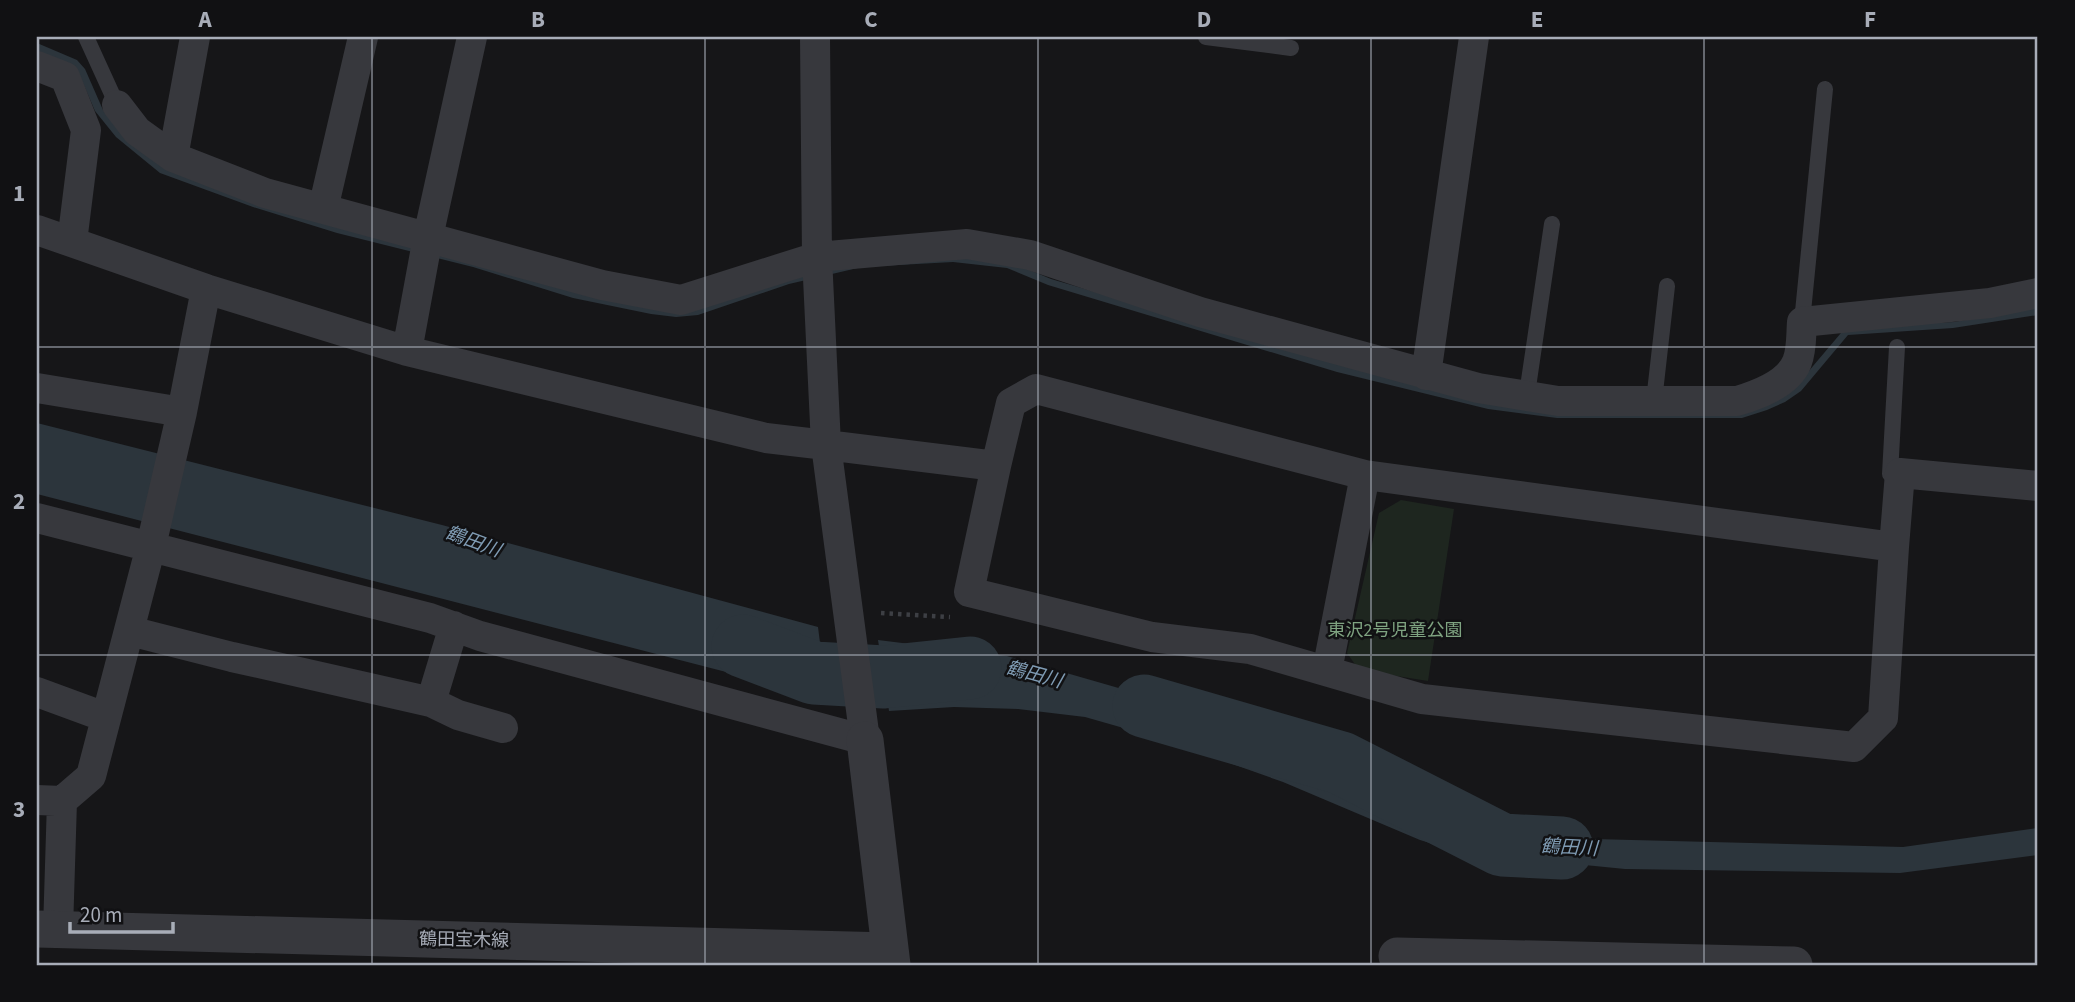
<svg xmlns="http://www.w3.org/2000/svg" width="2075" height="1002" font-family="'Source Sans 3','Noto Sans JP',sans-serif">
	<rect width="100%" height="100%" fill="#161618"/>
	<!-- green -->
	<path fill="#1e261f" d="M1401,500L1454,509L1428,681L1359,670L1347,653L1379,513Z"/>
	<!-- water -->
	<path fill="#2c353c" d="M37,43L77,60L85,69L103,110L124,133L654,307L780,276L955,254L1008,261L1051,279L1341,364L1494,401L1797,385L1846,327L1954,322L2038,307V315L1953,328L1848,335L1801,391L1785,402L1767,410L1742,418H1557L1488,409L1337,372L1048,285L1007,268L953,262L862,267L789,284L698,315L676,317L651,314L573,298L473,267L337,233L253,207L160,173L116,137L95,111L79,74L72,66L37,51Z
		M37,423L442,525L818,627L827,698L37,494Z
		M878,640L1007,656L1129,691L1172,705L1381,799L1434,826L1510,837L1903,847L2038,828V855L1900,873L1625,869L1462,853L1420,840L1283,782L1162,739L1085,717L1018,709L954,707L889,711Z"/>
	<g fill="none" stroke-linecap="round" stroke-linejoin="round">
		<!-- river -->
		<path stroke="#2c353c" stroke-width="63" d="M743,646L814,673L884,677L970,668
			M1144,706L1341,763L1502,845L1562,848"/>
		<!-- path -->
		<path stroke="#3d3f44" stroke-width="4.5" stroke-dasharray="3.5 5" stroke-linecap="butt" d="M881,613L950,617"/>
		<!-- service -->
		<path stroke="#37383d" stroke-width="16" d="M86,37L117,105
			M1206,37L1291,48
			M1802,322L1825,89
			M1897,347L1890,474L1897,473
			M1527,394L1552,224
			M1654,401L1667,286"/>
		<!-- minor -->
		<path stroke="#37383d" stroke-width="30" d="M815,37L817,257L826,445L996,466L1011,403L1036,389L1365,475L1894,547L1900,473L2038,486
			M37,66L65,77L86,130L72,242
			M117,105L137,131L173,157L265,193L602,285L681,300L817,257L967,244L1030,255L1200,312L1478,388L1558,401H1737C1757,395 1788,384 1797,362C1802,350 1801,334 1802,322L1990,303L2038,293
			M173,157L195,37
			M323,209L363,37
			M37,230L206,289L407,351L766,438L826,445L865,740L480,636L430,618L37,518
			M407,351L428,237L472,37
			M1426,375L1474,37
			M37,388L182,412
			M996,466L969,592L1152,637L1250,649L1422,699L1854,747L1883,718L1894,547
			M130,631L232,657L431,702L458,715L503,728
			M1327,671L1365,475
			M37,692L105,717
			M431,702L454,626
			M37,800L62,801L91,776L151,546L182,412L206,289
			M58,930L62,801"/>
		<!-- tertiary -->
		<path stroke="#37383d" stroke-width="37" d="M865,740L892,965
			M37,929L890,951
			M1397,956L1794,965"/>
	</g>
	<!-- grid -->
	<path fill="none" stroke="#a8adb8" stroke-width="2" stroke-opacity="0.55" d="M372,37V965M705,37V965M1038,37V965M1371,37V965M1704,37V965M37,347H2038M37,655H2038"/>
	<g text-anchor="middle" dominant-baseline="central" stroke-width="5" stroke-linejoin="round" paint-order="stroke">
		<!-- park labels -->
		<g font-size="18" fill="#7fa381" stroke="#111113">
			<text x="1395" y="630">東沢2号児童公園</text>
		</g>
		<!-- street labels -->
		<g font-size="18" fill="#a8adb8" stroke="#111113">
			<text transform="translate(464 940) rotate(1)">鶴田宝木線</text>
		</g>
		<!-- water labels -->
		<g font-size="19" font-style="italic" fill="#7f9bb3" stroke="#111113">
			<text transform="translate(473 542) rotate(20)">鶴田川</text>
			<text transform="translate(1034 675) rotate(15)">鶴田川</text>
			<text transform="translate(1569 848) rotate(3)">鶴田川</text>
		</g>
	</g>
	<!-- border -->
	<rect width="2075" height="1002" fill="none" stroke="#111113" stroke-width="77"/>
	<!-- scale -->
	<path d="M70 922v10h103v-10" fill="none" stroke="#a8adb8" stroke-width="3.5"/>
	<text x="80" y="922" font-size="21" fill="#a8adb8" stroke="#111113" stroke-width="5" paint-order="stroke">20 m</text>
	<rect x="38" y="38" width="1998" height="926" fill="none" stroke="#a8adb8" stroke-width="2.5"/>
	<g font-size="23" text-anchor="middle" font-weight="bold" fill="#a8adb8">
		<text x="205" y="27">A</text>
		<text x="538" y="27">B</text>
		<text x="871" y="27">C</text>
		<text x="1204" y="27">D</text>
		<text x="1537" y="27">E</text>
		<text x="1870" y="27">F</text>
		<text x="19" y="201">1</text>
		<text x="19" y="509">2</text>
		<text x="19" y="817">3</text>
	</g>
</svg>
